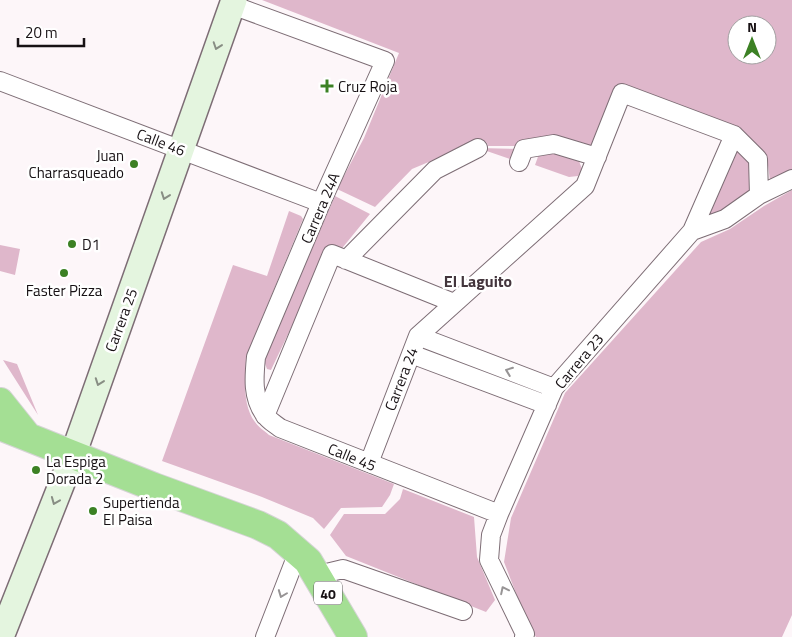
<svg xmlns="http://www.w3.org/2000/svg" width="792" height="637" font-family="'Titillium Web',sans-serif">
	<rect width="100%" height="100%" fill="#fdf6f9"/>
	<!-- green -->
	<path fill="#dfb7cb" fill-rule="evenodd" d="M262,0H792V171L770,181L767,157L738,128L621,85L618,86L593,146L556,136L517,146H488L487,143L481,140L412,169L375,207L337,189L364,138L399,53ZM737,25H767V55H737Z
		M478,148L524,149L519,162Z
		M736,149L751,162V190L724,210L707,216Z
		M557,153L579,161L582,169L578,176L569,177L535,165L539,154Z
		M792,190V615L782,637H536L529,627L504,562L511,518L565,393L701,242L730,229L764,206Z
		M335,196L370,214L339,252L329,248L271,370L267,369L264,361L266,353Z
		M289,211L301,216L303,219L246,357C245,377 242,405 255,422C258,427 265,431 269,435L394,484L390,495L382,507L341,508L324,529L313,518L262,497L162,461L233,265L267,276Z
		M0,245L20,249L15,275L0,271Z
		M3,360L17,364L38,415Z
		M403,489L474,517L477,557L495,600L486,612L346,556L330,535L344,514H385L400,499Z"/>
	<g fill="none" stroke-linecap="round" stroke-linejoin="round">
		<defs>
			<path id="street" d="M232,5L385,61L321,203L256,357C254,377 252,398 265,415C268,420 275,424 280,428L499,514
				M0,81L321,203
				M519,162L524,149L554,144L597,157
				M759,195L792,179
				M346,260L435,170L478,148
				M418,336L554,388
				M411,354L547,405
				M265,416L332,254L454,303
				M369,463L418,336L585,186L622,93L734,135L758,159L759,195L725,219L692,231
				M318,575L343,569L463,611
				M265,637L298,552
				M524,637L525,634L489,560L491,535L499,514L554,388L692,231L734,135"/>
			<path id="secondary" d="M1,637L73,455L234,0"/>
			<path id="highway" d="M0,402L28,437
				M0,426L154,487L258,525L278,535L308,561L353,637"/>
		</defs>
		<!-- street casing -->
		<use href="#street" stroke="#7d6d75" stroke-width="20"/>
		<!-- secondary casing -->
		<use href="#secondary" stroke="#7d6d75" stroke-width="28"/>
		<!-- highway casing -->
		<use href="#highway" stroke="#d5d4d5" stroke-width="30"/>
		<!-- street -->
		<use href="#street" stroke="#fff" stroke-width="18"/>
		<!-- secondary -->
		<use href="#secondary" stroke="#e4f5df" stroke-width="25"/>
		<!-- highway -->
		<use href="#highway" stroke="#a4df94" stroke-width="28"/>
	</g>
	<!-- one-way arrows -->
	<defs><path id="oneway-chevron" d="M-2-3.5L2.5 0L-2 3.5" fill="none" stroke-width="1.6" stroke-linecap="round" stroke-linejoin="round" transform="scale(1.25)"/></defs>
	<g stroke="#888e84">
		<use href="#oneway-chevron" transform="translate(217 46) rotate(109)"/>
		<use href="#oneway-chevron" transform="translate(165 196) rotate(110)"/>
		<use href="#oneway-chevron" transform="translate(99 382) rotate(110)"/>
		<use href="#oneway-chevron" transform="translate(55 501) rotate(112)"/>
	</g>
	<g stroke="#979495">
		<use href="#oneway-chevron" transform="translate(509 371) rotate(-159)"/>
		<use href="#oneway-chevron" transform="translate(504 590) rotate(-116)"/>
		<use href="#oneway-chevron" transform="translate(282 594) rotate(111)"/>
	</g>
	<!-- markers -->
	<g fill="#3c8124" stroke="#fff" stroke-width="2">
		<path d="M324.5 78.5h5v5h5v5h-5v5h-5v-5h-5v-5h5z"/>
		<circle cx="134" cy="164" r="5"/>
		<circle cx="72" cy="244" r="5"/>
		<circle cx="64" cy="273" r="5"/>
		<circle cx="36" cy="470" r="5"/>
		<circle cx="93" cy="511" r="5"/>
	</g>
	<g text-anchor="middle" dominant-baseline="central" stroke-width="5" stroke-linejoin="round" paint-order="stroke">
		<!-- shield labels -->
		<rect fill="#fff" stroke="#5d585a" stroke-width="1" x="314" y="581.5" width="28" height="23" rx="4"/>
		<g font-size="14" font-weight="bold" fill="#171114">
			<text x="328" y="593">40</text>
		</g>
		<!-- poi labels -->
		<g font-size="15" fill="#171114" stroke="#fff" text-anchor="start">
			<text x="338" y="86">Cruz Roja</text>
			<text x="124" y="155" text-anchor="end">Juan<tspan x="124" dy="17">Charrasqueado</tspan></text>
			<text x="82" y="244">D1</text>
			<text x="64" y="290" text-anchor="middle">Faster Pizza</text>
			<text x="46" y="461">La Espiga<tspan x="46" dy="17">Dorada 2</tspan></text>
			<text x="103" y="502">Supertienda<tspan x="103" dy="17">El Paisa</tspan></text>
		</g>
		<!-- street labels -->
		<g font-size="15" fill="#171114" stroke="#fff">
			<text transform="translate(161 142) rotate(21)">Calle 46</text>
			<text transform="translate(320 208) rotate(-67)">Carrera 24A</text>
			<text transform="translate(121 320) rotate(-70)">Carrera 25</text>
			<text transform="translate(579 361) rotate(-50)">Carrera 23</text>
			<text transform="translate(401 379) rotate(-69)">Carrera 24</text>
			<text transform="translate(352 457) rotate(22)">Calle 45</text>
		</g>
		<!-- neighbourhood labels -->
		<g font-size="16" font-weight="bold" fill="#43353c" stroke="#fff">
			<text x="478" y="281">El Laguito</text>
		</g>
	</g>
	<!-- north arrow -->
	<g transform="translate(752 40)"><circle r="24" fill="#ffffff" stroke="#a2a0a1"/>
	<path d="M0-4L9 19L0 12L-9 19Z" fill="#3c8124"/>
	<text y="-8" font-size="14" font-weight="bold" text-anchor="middle" fill="#171114">N</text>
	</g>
	<!-- scale -->
	<path d="M18 38v8h66v-8" fill="none" stroke="#171114" stroke-width="2.5"/>
	<text x="25" y="38" font-size="15" fill="#171114" stroke="#ffffff" stroke-width="4" paint-order="stroke">20 m</text>
</svg>
